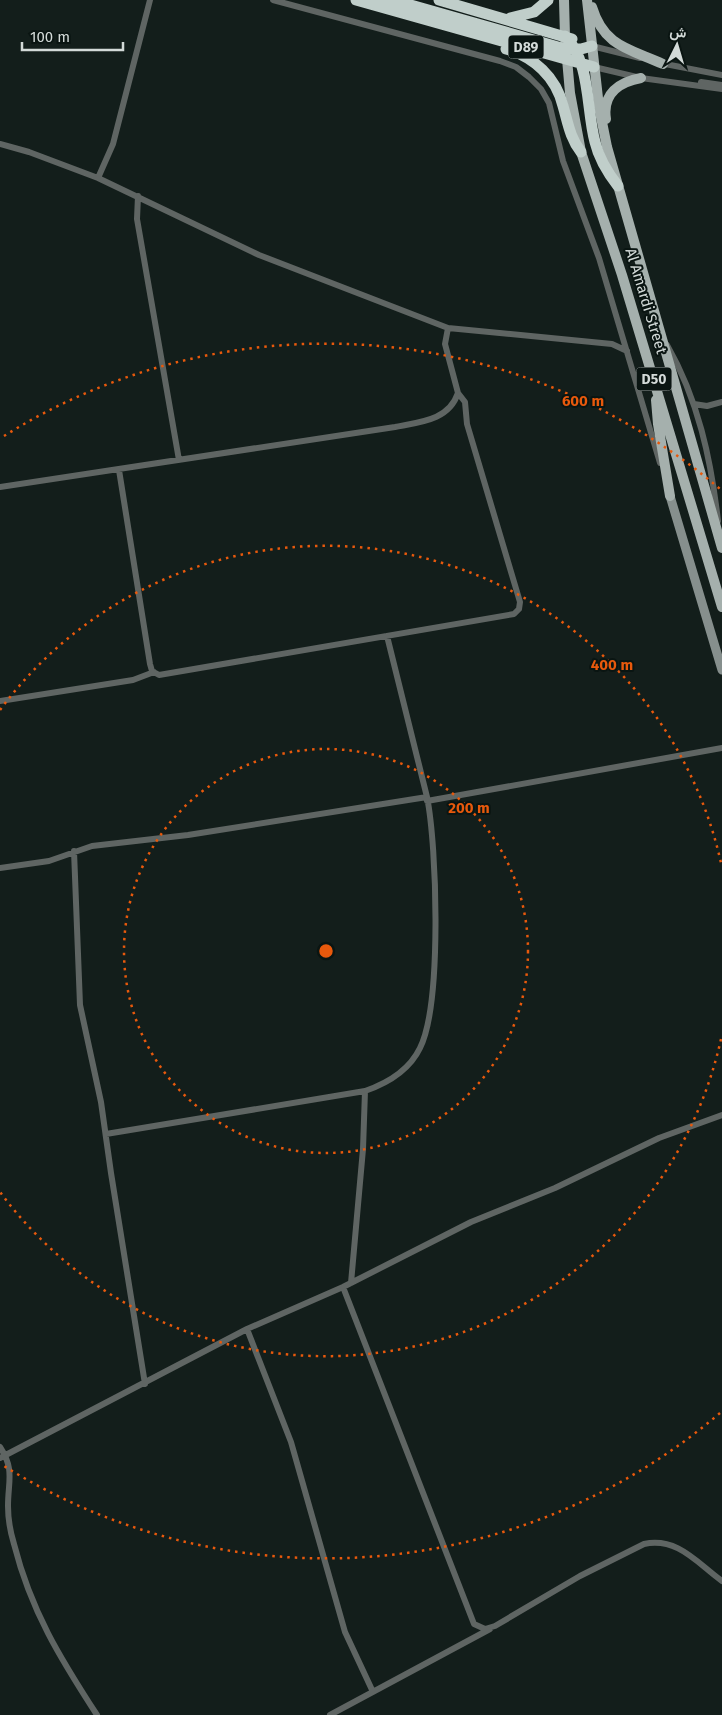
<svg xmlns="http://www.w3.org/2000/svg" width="722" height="1715" font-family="'Fira Sans',Vazirmatn,sans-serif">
	<rect width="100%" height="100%" fill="#131e1b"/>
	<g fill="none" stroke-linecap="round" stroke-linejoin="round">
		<!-- street -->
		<path stroke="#5f6563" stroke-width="6" d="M273,0L500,61L516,67L529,77L541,89L549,103L563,161L599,258L660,463
			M592,46L640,58
			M660,63L722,75
			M594,67L641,78L722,89
			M701,82L722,85
			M0,144L29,152L98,178L259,255L448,328L612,344L627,351
			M98,178L113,144L150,0
			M138,196L137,219L179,460
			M667,345C698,399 711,459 718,521
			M694,404L707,406L722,402
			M119,470L150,664L152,671L159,675L514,614L519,609L520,602L467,424L465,402L458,393
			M0,487L395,427C421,422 449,420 458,393L445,344L448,328
			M0,701L133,680L154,672
			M427,801L722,748
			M74,851L80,1005L101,1102L111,1173L145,1384
			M0,868L49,861L92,846L188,835L427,797
			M106,1134L365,1091C388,1083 409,1071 420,1048C442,1004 437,847 427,797L387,636
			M351,1283L363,1149L365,1091
			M343,1287L474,1624L485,1629L495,1626L580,1576L644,1544C678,1537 697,1563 722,1581
			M247,1329L291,1442L345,1632L373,1692
			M0,1447C15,1470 8,1481 8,1506C8,1519 10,1531 14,1544C31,1611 60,1658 97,1715
			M0,1458L247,1329L343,1287L471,1222L555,1188L659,1138L722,1115
			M330,1715L490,1629"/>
		<!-- secondary -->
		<path stroke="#868f8d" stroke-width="9" d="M670,496L722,670"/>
		<!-- primary -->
		<path stroke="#a5b0ad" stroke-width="10" d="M564,0L565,36L570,93L581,152L622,275L722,607
			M587,0L599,107L607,147L722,548
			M592,7C604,47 630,49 663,64
			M606,119C602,94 619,82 641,78
			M656,400L658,424L670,496"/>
		<!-- highway -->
		<path stroke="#c0ceca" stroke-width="11" d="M356,0L594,67
			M382,0L407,4L565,49H581L592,46
			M439,0L572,39
			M510,18L534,12L548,0
			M565,36C591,62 586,109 595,142C599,159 607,172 618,186
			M506,49C534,57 556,77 563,106C568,123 570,138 581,152"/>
	</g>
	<!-- distance rings -->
	<g fill="none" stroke="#e8590c" stroke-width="2.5" stroke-dasharray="2.5 5">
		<circle cx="326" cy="951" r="202"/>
		<path d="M721 1039A405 405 0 0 1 0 1192M0 710A405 405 0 0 1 721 863"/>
		<path d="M720 1413A607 607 0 0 1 4 1466M4 436A607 607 0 0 1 720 489"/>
	</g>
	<g text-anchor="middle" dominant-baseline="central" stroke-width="4" stroke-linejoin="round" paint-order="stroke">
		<!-- shield labels -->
		<g fill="#0a1512" stroke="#979f9d" stroke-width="1">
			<rect x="508.5" y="35.5" width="35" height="23" rx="4"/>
			<rect x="636.5" y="367.5" width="35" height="23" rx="4"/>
		</g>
		<g font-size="14" font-weight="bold" fill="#d3dad8">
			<text x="526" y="47">D89</text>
			<text x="654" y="379">D50</text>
		</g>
		<!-- street labels -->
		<g font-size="15" fill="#d3dad8" stroke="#0a1512">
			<text transform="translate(646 301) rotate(73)">Al Amardi Street</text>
		</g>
	</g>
	<circle cx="326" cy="951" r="8" fill="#e8590c" stroke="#0a1512" stroke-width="2.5"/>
	<g font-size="15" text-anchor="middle" font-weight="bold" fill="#e8590c" stroke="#0a1512" stroke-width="4" stroke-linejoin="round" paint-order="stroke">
		<text x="583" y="406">600 m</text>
		<text x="612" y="670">400 m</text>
		<text x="469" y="813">200 m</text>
	</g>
	<!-- north arrow -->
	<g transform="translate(677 45) rotate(5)" stroke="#0a1512" stroke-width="4" paint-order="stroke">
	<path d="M0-4L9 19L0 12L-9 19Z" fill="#d3dad8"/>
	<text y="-8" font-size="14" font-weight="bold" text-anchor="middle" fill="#d3dad8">ش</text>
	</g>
	<!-- scale -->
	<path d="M22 42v8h101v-8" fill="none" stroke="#d3dad8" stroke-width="2.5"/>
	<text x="30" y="42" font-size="15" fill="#d3dad8" stroke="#0a1512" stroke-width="4" paint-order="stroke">100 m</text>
</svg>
